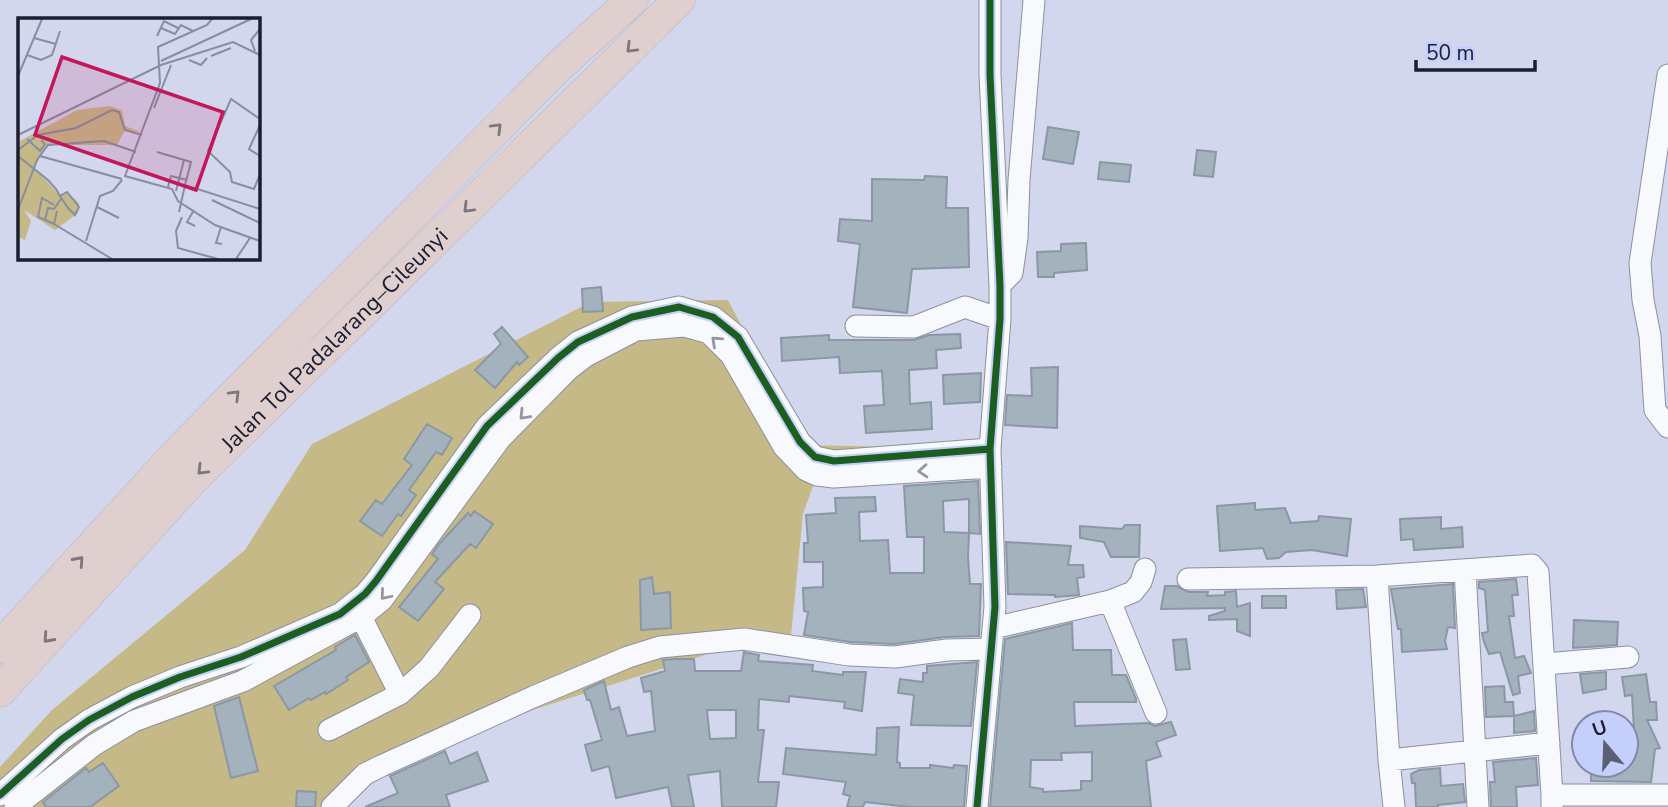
<svg xmlns="http://www.w3.org/2000/svg" width="1668" height="807" font-family="'Nunito Sans',sans-serif">
	<rect width="100%" height="100%" fill="#d2d7ee"/>
	<!-- green -->
	<path fill="#c5b987" d="M728,300L803,445L990,449L817,475L803,514L790,646L752,640L448,737L334,807H0V767L52,710L245,550L312,444L591,302Z"/>
	<!-- building -->
	<path fill="#a4b2be" stroke="#8a97a4" stroke-width="2" fill-rule="evenodd" d="M1048,127L1079,132L1073,164L1043,159Z
		M1197,150L1216,152L1213,177L1194,175Z
		M1100,162L1131,165L1129,182L1098,179Z
		M925,176L947,177L946,208H968L969,267L912,269L907,313L853,307L860,244L838,241L840,219L872,221V179L924,180Z
		M1086,243L1087,270L1054,273V277H1038L1037,252L1061,251V244Z
		M601,287L603,311L583,312L582,289Z
		M502,327L528,357L519,365L517,362L495,388L475,370L501,344L494,334Z
		M960,334L961,348L936,350L937,368L909,370L910,404L931,402L932,429L866,433L864,406L884,405L882,371L840,373L839,357L782,361L781,338L829,335V340H914L929,335Z
		M1058,367L1057,428L1005,425L1007,395L1032,396L1031,368Z
		M981,373L980,402L944,404L943,375Z
		M427,424L452,438L442,455L436,452L409,490L416,495L401,516L398,514L382,536L360,521L376,500L382,504L412,465L404,459Z
		M978,481L980,534L969,533L968,558L970,584H981L979,636L945,637L894,644L850,642L804,635L808,612L804,611L803,588L823,587V562H804V543H808L806,515L836,513L835,498L875,497L876,511L859,512L860,541L888,540L890,573H924V537H907L904,486ZM969,499V533L944,532L943,501Z
		M1255,503V510L1285,508L1291,523L1318,521L1319,516L1351,519L1347,556L1312,550L1286,552L1279,558L1267,559L1263,548L1220,551L1217,506Z
		M474,511L493,524L476,548L470,544L435,582L444,589L418,621L399,607L438,559L432,554L440,543L468,513L471,516Z
		M1441,517V529L1462,527L1463,547L1414,550L1413,539L1401,540L1400,519Z
		M1125,525H1140L1139,557H1111L1104,542L1080,538V526L1122,529Z
		M1006,542L1071,546L1068,565H1083L1084,577L1077,578L1079,595L1055,597V595L1008,594Z
		M652,577L654,594L670,592L671,628L641,630L640,580Z
		M1516,579L1518,595H1512L1514,616H1509L1515,658L1524,656L1531,673L1518,676L1520,693L1513,695L1500,652L1489,654L1484,642L1482,633L1488,632L1485,590L1479,588V582Z
		M1453,584L1455,628L1448,627L1445,641L1447,649L1402,652L1401,629H1398L1391,589Z
		M1165,586H1177L1188,592H1208L1207,596L1225,595V592L1236,591L1237,607L1250,603V636L1237,631V619L1209,620V616L1225,611V608L1161,609Z
		M1363,589L1366,607L1337,609L1336,590Z
		M1262,596H1286V608H1262Z
		M1574,620L1618,622L1617,645L1573,648Z
		M1072,623L1073,650H1111L1112,675H1126L1136,699V702H1074L1075,726L1148,723L1155,726L1171,722L1176,735L1156,742L1161,756L1146,761L1151,807H990L1005,639ZM1092,752V781H1081V790L1043,792V789L1030,787L1031,760H1062L1061,753Z
		M355,635L369,662L346,677L348,680L326,694L325,692L311,700L309,698L289,710L274,686L336,650L335,647Z
		M1186,639L1190,669L1176,670L1173,640Z
		M744,652L759,655L758,661L813,665L812,671L843,675V672H866L862,711L844,708L845,702L789,696V702L759,699L758,730H764L758,782H779L776,807H722L720,771L688,775L694,807H672L668,787L616,798L609,766L592,771L585,745L602,740L590,700H587L584,690L604,681L611,710L619,707L627,736L655,731L651,691L644,692L641,678L665,671L663,660L677,659H694L695,671H741ZM707,710H736V738L710,739Z
		M977,662L971,726L911,725L914,695L898,693L900,679L923,682V673H927V666Z
		M1606,672V689L1583,693L1580,674Z
		M1646,674L1650,702H1656L1657,720H1647L1660,748L1655,749L1651,782L1591,781V765H1626V731L1634,730L1632,695L1625,696L1622,677Z
		M1504,686L1505,702H1513L1514,716L1486,717L1485,687Z
		M239,697L258,771L231,778L214,706Z
		M1534,711L1535,731L1514,733V716Z
		M899,727L897,762L900,763V768H930V765L953,768L954,765L967,766L964,807H910L865,802L863,807H847L850,796L843,794L846,782L783,774L786,748L876,755L877,728Z
		M445,751L450,764L477,752L488,781L446,795L450,807H365L398,793L390,776Z
		M1536,758L1538,785L1516,787L1517,807H1491L1490,782H1495L1493,762Z
		M103,763L119,786L90,807H46L43,802L86,768L89,772Z
		M1440,768L1441,786L1463,784L1465,802L1438,805V807H1416L1415,783H1412L1411,774L1419,770Z
		M297,791L316,792L315,807H296Z"/>
	<g fill="none" stroke-linecap="round" stroke-linejoin="round">
		<defs>
			<path id="minor" d="M1668,75L1640,263L1643,300L1650,336L1655,410L1668,427
				M1001,284L1012,273L1017,238L1019,180L1034,0
				M856,326L914,327L965,307L1000,319
				M1465,570L1478,807
				M1377,576L1389,760
				M1188,579L1377,576L1532,565L1538,572L1552,795
				M1110,601L1156,713
				M361,617L400,694L429,668L470,615
				M993,628L1110,601L1133,592L1141,582L1145,569
				M1545,664L1628,657
				M329,730L400,694
				M0,795L62,739L89,720L132,697L180,677L241,657L340,614L365,594L376,581L487,426L558,358L578,342L632,317L679,307L713,317L738,337L800,442L815,457L834,461L990,449
				M1552,806V795H1668
				M15,807L94,745L134,721L243,681L361,617L382,600L500,439L569,369L586,356L636,330L684,326L709,333L731,355L784,447L806,470L817,475L834,477L991,467
				M332,807L365,774L381,766L533,697L628,657L660,647L744,639L849,655L895,657L947,650L990,649
				M977,807L995,607L990,449L1000,319V286L990,75V0
				M1394,807L1389,760L1549,743"/>
			<g id="highway">
				<path d="M0,647L178,452L558,67L632,0"/>
				<path id="s1" d="M0,691L193,479L679,0"/>
			</g>
		</defs>
		<!-- minor casing -->
		<use href="#minor" stroke="#8c90a1" stroke-width="23"/>
		<!-- highway casing -->
		<use href="#highway" stroke="#b5b7c3" stroke-width="33"/>
		<!-- minor -->
		<use href="#minor" stroke="#f8f9fc" stroke-width="21"/>
		<!-- highway -->
		<use href="#highway" stroke="#dfcfcf" stroke-width="32"/>
		<defs>
			<path id="cycleway" d="M0,795L62,739L89,720L132,697L180,677L241,657L340,614L365,594L376,581L487,426L558,358L578,342L632,317L679,307L713,317L738,337L800,442L815,457L834,461L990,449
				M977,807L995,607L990,449L1000,319V286L990,75V0"/>
		</defs>
		<!-- cycleway casing -->
		<use href="#cycleway" stroke="#c5cffb" stroke-width="11"/>
		<!-- cycleway -->
		<use href="#cycleway" stroke="#1b5e20" stroke-width="7"/>
	</g>
	<!-- one-way arrows -->
	<defs><path id="oneway-chevron" d="M-2-3.5L2.5 0L-2 3.5" fill="none" stroke-width="1.6" stroke-linecap="round" stroke-linejoin="round" transform="scale(1.75)"/></defs>
	<g stroke="#7d767e">
		<use href="#oneway-chevron" transform="translate(631 48) rotate(135)"/>
		<use href="#oneway-chevron" transform="translate(497 128) rotate(-45)"/>
		<use href="#oneway-chevron" transform="translate(468 208) rotate(135)"/>
		<use href="#oneway-chevron" transform="translate(235 395) rotate(-45)"/>
		<use href="#oneway-chevron" transform="translate(202 470) rotate(135)"/>
		<use href="#oneway-chevron" transform="translate(79 561) rotate(-48)"/>
		<use href="#oneway-chevron" transform="translate(48 638) rotate(132)"/>
	</g>
	<g stroke="#95969f">
		<use href="#oneway-chevron" transform="translate(716 341) rotate(-138)"/>
		<use href="#oneway-chevron" transform="translate(524 415) rotate(134)"/>
		<use href="#oneway-chevron" transform="translate(923 471) rotate(176)"/>
		<use href="#oneway-chevron" transform="translate(385 595) rotate(130)"/>
	</g>
	<g text-anchor="middle" dominant-baseline="central" stroke-width="5" stroke-linejoin="round" paint-order="stroke">
		<!-- street labels -->
		<g font-size="23" fill="#1b1e2e" stroke="#c5cffb">
			<text stroke="none"><textPath href="#s1" startOffset="485">Jalan Tol Padalarang–Cileunyi</textPath></text>
		</g>
	</g>
	<!-- overview -->
	<g transform="translate(18 18)">
		<rect width="242" height="242" fill="#d2d7ee"/>
		<path d="M91,88L104,92L107,108L125,115L107,112L99,127H32L24,133L17,150L41,177L49,174L61,185L60,195L37,212L6,192L13,203L7,222L0,219V124L59,92Z" fill="#c5b987"/>
		<path fill="none" stroke="#898da1" stroke-width="2" d="M194,1L189,7L140,29L142,65L107,158L154,171L160,183L197,207L242,223M143,10L157,16L163,7L175,13M139,18L146,3L160,10M16,20L38,26M237,33L233,22L242,11M9,37L23,42L34,37L42,13M193,38L213,30M171,42L183,47L189,40M143,43L233,1M0,58L24,1M136,90L153,47M242,101L213,81L190,133L212,154L214,164L236,171L242,156M242,107L231,131L242,138M0,117L143,47L215,24L242,37M9,121L22,133L27,126L23,122M0,132L20,117L58,110L94,92L101,94L107,112L124,117M139,134L173,144L167,167M0,138L30,162L38,171L42,178L50,190L57,197L61,189L49,174L42,178M22,138L104,161M150,169L153,158L169,162M158,173L166,142M194,182L242,205M36,187L24,180L20,199L27,202L30,190L36,191L43,181M79,189L101,200M0,192L19,142L30,127L86,123L118,134M176,192L169,204L177,208M161,194L167,167L242,191M164,199L158,213L160,230L200,241M27,202L36,206L39,193M36,206L94,241M203,209L198,225L204,226M68,223L82,178L95,173L104,162M218,241L232,220"/>
		<path fill="#c2185b" fill-opacity="0.15" stroke="#c2185b" stroke-width="3.5" d="M44,39L205,94L178,172L17,117Z"/>
		<rect width="242" height="242" fill="none" stroke="#1b1e2e" stroke-width="3.5"/>
	</g>
	<!-- north arrow -->
	<g transform="translate(1605 744) rotate(341)"><circle r="33" fill="#c5cffb" stroke="#8188a9" stroke-width="2"/>
	<path d="M0-5L12 26L0 18L-12 26Z" fill="#5b5f71"/>
	<text y="-10" font-size="19" font-weight="bold" text-anchor="middle" fill="#1b1e2e">U</text>
	</g>
	<!-- scale -->
	<path d="M1416 60v10h119v-10" fill="none" stroke="#1b1e2e" stroke-width="3.5"/>
	<text x="1426" y="60" font-size="21" fill="#1b1e2e" stroke="#c5cffb" stroke-width="5" paint-order="stroke">50 m</text>
</svg>
